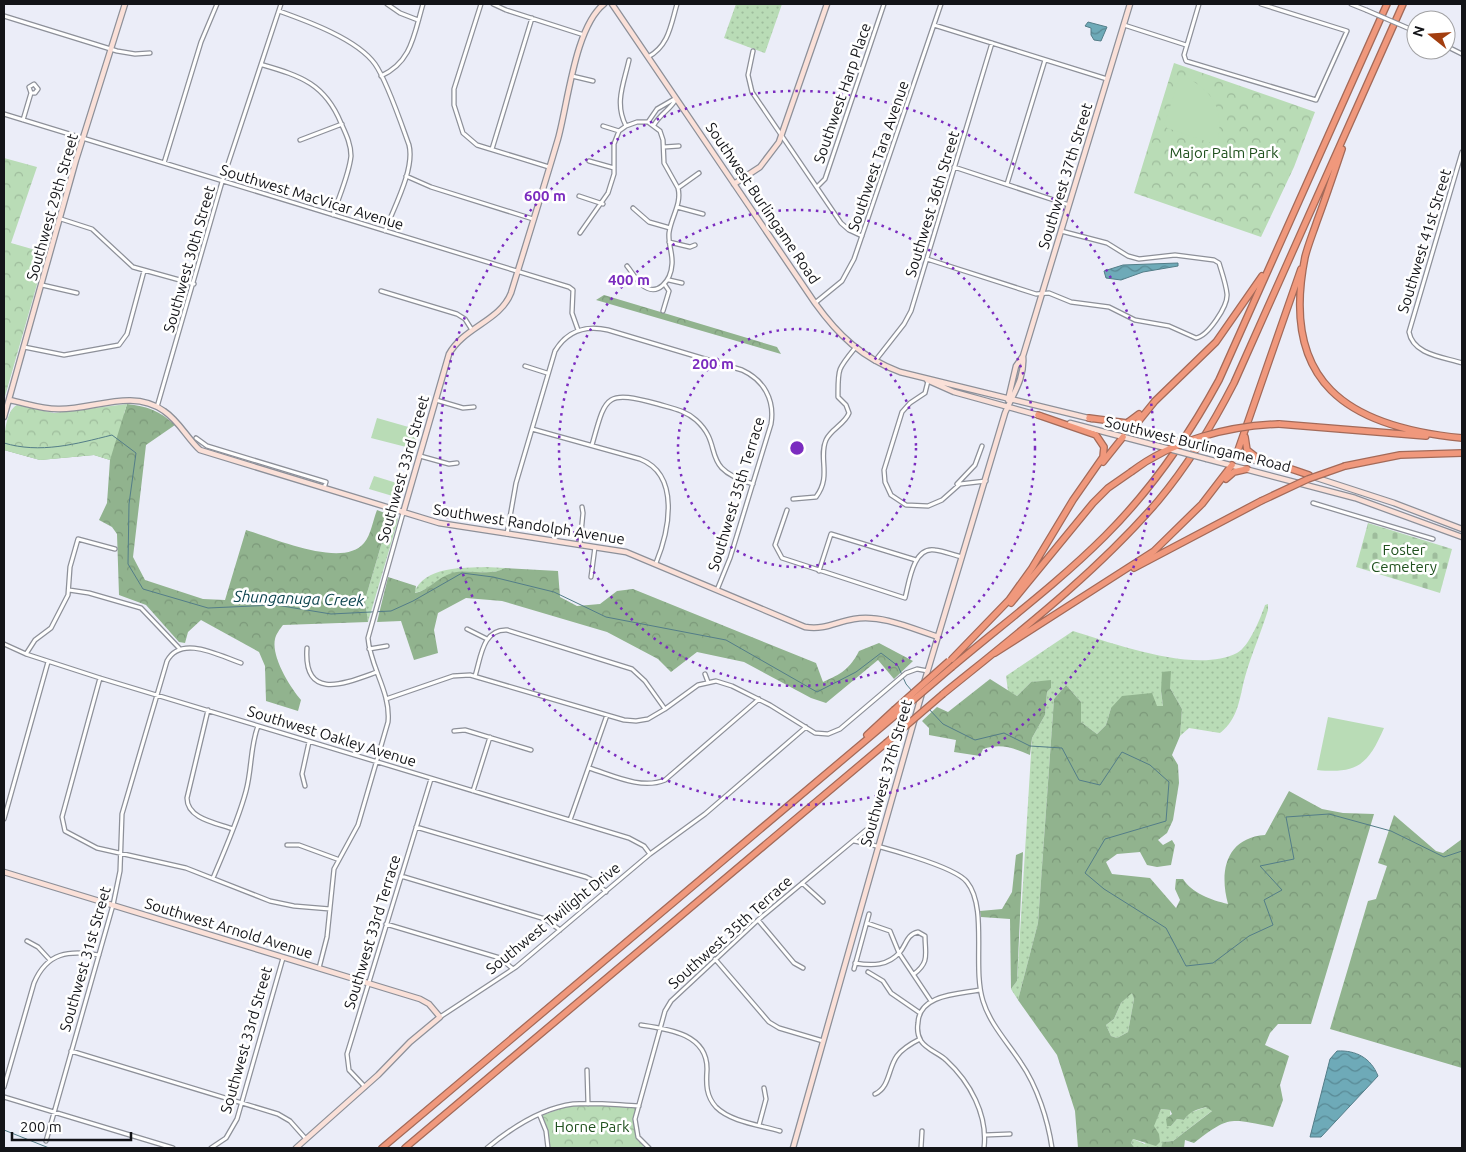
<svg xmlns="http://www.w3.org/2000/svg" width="1466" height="1152" font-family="Ubuntu,sans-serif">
	<defs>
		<pattern id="grass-dots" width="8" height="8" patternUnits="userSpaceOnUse" patternTransform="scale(1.25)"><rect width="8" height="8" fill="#b9dcb6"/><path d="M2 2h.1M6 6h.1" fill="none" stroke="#9ebc9c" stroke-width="1.8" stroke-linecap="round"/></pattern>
		<pattern id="forest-crowns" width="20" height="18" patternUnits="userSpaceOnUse" patternTransform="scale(1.25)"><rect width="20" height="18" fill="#91b38e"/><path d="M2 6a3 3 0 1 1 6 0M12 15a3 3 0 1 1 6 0" fill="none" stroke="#7c997a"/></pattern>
		<pattern id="cemetery-stones" width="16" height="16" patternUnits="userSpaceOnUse" patternTransform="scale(1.25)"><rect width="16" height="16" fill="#b9dcb6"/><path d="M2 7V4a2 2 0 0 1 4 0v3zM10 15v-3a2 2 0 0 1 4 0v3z" fill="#9ebc9c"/></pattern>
		<pattern id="park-crowns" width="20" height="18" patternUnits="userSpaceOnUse" patternTransform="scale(1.25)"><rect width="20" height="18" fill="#b9dcb6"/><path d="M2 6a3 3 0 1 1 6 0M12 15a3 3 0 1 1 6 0" fill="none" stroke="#9ebc9c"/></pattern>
		<pattern id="water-waves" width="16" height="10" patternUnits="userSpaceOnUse" patternTransform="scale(1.25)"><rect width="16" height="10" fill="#6eaab8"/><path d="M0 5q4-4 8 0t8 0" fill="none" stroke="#598995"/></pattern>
	</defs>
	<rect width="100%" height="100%" fill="#ebedf8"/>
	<!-- grass -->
	<path fill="url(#grass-dots)" d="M736,4H782L765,53L724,38Z
		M390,515L397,517L398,520L368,622L365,600Z
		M486,567L505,568C490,577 469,568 452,574C438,578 428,591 414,593C424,566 463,568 486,567Z
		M1268,604V610C1261,633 1251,655 1245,677C1239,699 1239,718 1220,733L1189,728L1180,736L1182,709L1170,688V671L1161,691L1163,706L1111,708L1106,725L1097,734L1081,722V702L1066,685L1054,699L1038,923L1018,1000L1011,989L1017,981L1032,738L1045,715L1047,692L1051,688V681L1031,682L1017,696L1008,691L1006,676L1073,631C1115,644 1197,674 1237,653C1249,647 1261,617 1265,605Z
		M1132,992L1134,999L1128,1032L1117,1038L1111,1036L1106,1025L1114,1019L1121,1003Z
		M1206,1107L1213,1110L1173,1141L1164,1142L1161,1148L1134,1147L1131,1143L1133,1139L1145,1144L1161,1109L1170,1110L1171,1126L1177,1119L1184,1120L1189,1113Z"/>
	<!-- forest -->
	<path fill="url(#forest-crowns)" fill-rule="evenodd" d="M604,295L777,347L781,354L596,300Z
		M127,404C147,406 160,411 175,425L146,445L133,557L145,580L203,599L225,600L246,530C273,538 343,569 364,543C371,535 373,520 377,510L390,515L365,600L368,622L283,625C280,629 276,634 275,639C271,657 290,687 301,700L298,711L266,701L265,666L259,652L201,620L188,632L185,643L179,642L146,605L119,595L117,534L112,527L99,520L107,503L110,460L94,455L40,460L4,450L124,414Z
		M505,568L558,571L560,597L577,606L600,604L617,591L633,589L816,663L823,682C841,674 850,669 859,651L879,643L913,661L894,679L878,660L826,703L811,698L744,662L697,652L671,672L658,659L607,632L502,601L466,598L438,613L434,630L438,653L414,660L401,621L377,622L388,577L416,586L415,593C428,591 438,577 452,573C469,568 490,577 505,568Z
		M1171,671L1170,688L1182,709L1180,736L1172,755L1178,765L1179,783L1173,820L1167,833L1158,840L1163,845L1172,840L1175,845L1171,865L1157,867L1147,865L1140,852L1117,854L1106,862L1112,874L1150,878L1176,908L1180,900L1175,889L1176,879H1183C1192,893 1211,900 1228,904C1219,871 1226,838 1265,835L1289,791L1322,809L1343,813L1374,814L1311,1024H1278L1270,1033L1265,1045L1289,1056L1280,1085L1283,1100L1273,1127C1230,1119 1230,1115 1194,1143L1185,1140L1184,1148H1161L1163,1142L1173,1141L1212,1111L1206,1107C1196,1110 1190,1111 1184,1120L1177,1119L1171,1126H1167L1166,1119L1172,1114L1170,1110L1161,1109L1154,1126L1159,1134L1160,1142L1156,1146L1133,1139L1131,1143L1134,1147L1138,1148H1078L1075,1111L1057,1055L1018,1000L1038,923L1054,699L1066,685L1081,702V722L1097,734L1106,725L1111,708L1122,696L1152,693L1157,706H1163L1161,691L1162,672ZM1132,993L1134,999L1128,1032L1117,1038L1111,1036L1106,1025L1114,1019L1121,1003Z
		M990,679L1017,696L1031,682L1051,680V688L1047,692L1045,715L1032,738L1030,755C1013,748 1001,743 983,749L980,756L954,752L956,740L929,735V728L922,721L937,707L948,712Z
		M1394,815L1436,851L1443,853L1462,839V1068L1330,1029L1368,901L1376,899L1387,866L1378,863Z
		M1023,852L1017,981L1011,989L1010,919L981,917L980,911L1002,909L1012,892L1016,855Z"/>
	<!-- cemetery -->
	<path fill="url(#cemetery-stones)" d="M1368,523L1452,549L1440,593L1356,567Z"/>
	<!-- park -->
	<path fill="url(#park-crowns)" d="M1174,63L1315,112L1294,167L1261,237L1134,193Z
		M4,158L37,167L11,243L46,253L4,400Z
		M127,404L110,460L94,455L40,460L4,450C4,438 5,411 17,405L54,413Z
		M571,1105L639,1106C634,1122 635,1131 645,1145L641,1148H548L547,1137L540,1116Z"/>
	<!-- garden -->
	<path fill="#b9dcb6" d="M1181,75C1214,90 1225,110 1217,145L1167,128L1164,124Z
		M377,418L419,430L414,449L371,438Z
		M374,476L400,484L396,497L369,489Z
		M1328,717L1384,728C1368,765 1357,774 1317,770Z"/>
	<!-- water -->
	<path fill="url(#water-waves)" stroke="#537d88" d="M1088,22L1107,27L1101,41L1094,40L1091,35V28L1085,26Z
		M1178,263V266L1143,272L1121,280L1106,278L1104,271L1123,265Z
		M1337,1051C1356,1050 1371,1058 1378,1076L1321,1137H1310L1330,1059Z"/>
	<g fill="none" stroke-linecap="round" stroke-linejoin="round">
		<!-- stream -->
		<path stroke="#537d88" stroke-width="1" d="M4,443C40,454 76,444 112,435L136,453L129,504L128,564L143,589L208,608L276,605L331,614L391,611L413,601L462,573L493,577L554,592L606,617L726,640L817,692L856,672L881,653L898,666L906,684L912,691
			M928,708L943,724L975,740L1004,733L1030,746L1062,748L1079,780L1100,785L1122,752L1150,765L1169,782L1166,821L1105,839L1085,873L1104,889L1166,928L1186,966L1213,963L1249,936L1273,925L1264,900L1282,890L1260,866L1294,859L1286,817L1329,814L1391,831L1444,857L1462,851
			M4,1130L49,1148"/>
		<defs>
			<path id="street" d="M387,4L400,13L418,20
				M481,4L454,89V105L463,133L477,145L549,167
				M493,4L506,10L584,35
				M1199,4L1184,55L1186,61L1316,100L1347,31L1261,4
				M1351,4L1366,10
				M279,11C307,21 357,39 375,64C387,81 401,123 409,145C415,169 394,207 385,231
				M4,16L117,51L135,54L150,53
				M934,25L1107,79
				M1124,25L1186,45
				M1410,29L1416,32
				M1446,46L1462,54
				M753,51L748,75L752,92L841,223L849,230L862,236
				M648,57C669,46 671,24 677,4
				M263,65C301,76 325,84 341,123C346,134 351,144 351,156C349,175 339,196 333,215
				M381,76C412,62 414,34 423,4
				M572,76L593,81
				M4,114L569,287L573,290L572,313L578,330
				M23,120L31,93L29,87L34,84L38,89L35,93H31
				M648,122L657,109L676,98
				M654,125C660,114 671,109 676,99
				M603,126L619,131
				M626,126C614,103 624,83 629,60
				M300,140L342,124
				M664,147L679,146
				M492,149L532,18
				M1462,152L1409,332C1413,355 1444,357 1462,363
				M589,161L614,168
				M164,163L201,42L217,4
				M954,167L1069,205
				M406,176L431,187L533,219
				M1007,184L1045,60
				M817,187L825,179L884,4
				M579,196L603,204
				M677,207L703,214
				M633,208L649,222L670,228
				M61,219L92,229L133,267L194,284
				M580,233L608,193L614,174V144L619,131L626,126L637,122H648L660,131L663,140L664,163L678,188
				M669,242L690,247L695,245
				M927,259L1036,294L1049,293L1071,302L1109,307L1135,320L1169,326L1196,338C1208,336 1228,306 1227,294C1226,284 1222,273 1219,263L1214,260L1175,255L1139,259L1128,256L1107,243L1061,231
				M627,266C632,272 636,280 642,285C658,298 671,280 672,264C673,254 668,244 669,233C671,217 682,204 678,188L699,173
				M669,280L682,283
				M42,285L77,293
				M381,291L457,314L465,319L472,330
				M815,303L842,281L854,259L941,4
				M663,311L669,291L665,285
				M24,347L64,355L119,345L127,334L144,271
				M875,361L904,324L911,311L992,43
				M525,366L547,373
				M928,381L925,393L910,403L902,412L884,470L885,482L891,495L906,505L928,506L942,500L960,484L986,481
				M436,400L463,408L474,407
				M157,407L222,182L281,4
				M532,429L640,459C681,475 669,531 656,563
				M196,438L207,446L326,482L324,488
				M592,445C606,395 605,390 658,404C671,408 685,410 696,420C726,447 697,467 753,484
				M420,456L449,464L457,463
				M957,484L975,465L982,446
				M793,499L816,497C832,476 818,458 826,440C831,429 845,424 849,413L846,405L838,397C838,369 837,370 855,348
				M1313,503L1433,539
				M787,510L775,545L782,558L905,598C909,583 913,546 935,550C944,551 953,555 962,557
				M507,534L516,483L555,351C567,331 586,325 608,330L742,370C764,380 775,400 771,424L730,558L717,590
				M580,544L583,513L582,507
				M819,571L831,534L916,560
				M591,577L595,547
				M69,590L89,593L141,608L179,648
				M467,629L487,639
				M4,644L26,654L100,678L629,838L644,846L650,854
				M307,648C303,702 346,683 377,672
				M369,649L387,646
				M26,654L35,640L51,628L68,595L70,567L78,539L115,549
				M705,674L708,682
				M475,676C481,658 482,629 507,630L632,669L645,681L665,709
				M100,678L62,817L65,831L97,848L186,868L270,901L294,906L330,909
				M386,699L453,676L470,675L624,720L636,721L648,719L665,709L698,685L716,681L732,686L770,705L815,733L828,734L840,729L906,673L917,669L928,671
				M208,710L187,798C187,819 217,823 233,829
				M454,731L465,730L531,750
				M589,768C612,775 641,790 665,780L759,699
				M305,786L302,774L309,742
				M473,791L490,737
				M4,819L48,662
				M570,820L607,715
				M416,827L586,877L596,882L606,892
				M854,841C876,845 955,866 967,882C988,908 972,967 983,1001C990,1024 1008,1043 1021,1063C1037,1086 1048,1120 1052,1148
				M287,845H299L337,859
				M401,876L545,919L560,930
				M213,878C225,849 238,821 246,791C252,769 250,747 258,726
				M802,883L823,902
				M758,920L794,963L803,968
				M867,923L890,931L899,953L931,1001
				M386,924L500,958L513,969
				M27,941L38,947L50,960
				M715,959L769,1022L779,1028L823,1041
				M855,963C872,966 888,966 900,952C906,945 907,934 918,932L925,936C925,954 930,962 914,974
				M319,968L327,937L334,869L358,825L388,722C391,692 370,667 368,638L403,513
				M854,969L869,914
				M868,972L883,981L891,993L920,1013
				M980,990C959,994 919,994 918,1023C917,1029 918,1036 921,1041C927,1050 939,1053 946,1060C970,1082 988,1115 984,1148
				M440,1017L516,967L650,854L705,814L806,727
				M641,1025C669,1029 708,1034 707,1070C706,1084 706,1096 716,1107C731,1122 760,1125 780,1131
				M71,1051L278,1114L290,1121L306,1139
				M587,1070L588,1104
				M4,1087L34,983C47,952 69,950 99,955
				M365,1087L349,1070L347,1054L431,779
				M875,1094C890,1087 888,1068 897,1056C903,1048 912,1043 920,1039
				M4,1097L173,1148
				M540,1116L546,1131L548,1148
				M759,1125L766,1099L764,1088
				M985,1135L1010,1134
				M46,1141L113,905L120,871L122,814L167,661C181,634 220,656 241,663
				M211,1148L226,1138L237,1119L283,958
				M487,1148C510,1129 542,1108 573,1104C594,1102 617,1105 639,1106
				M649,1148L638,1137L635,1119L665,1011L671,1001L758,920L866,830
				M921,1148L922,1131"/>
			<path id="secondary" d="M612,4L815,303C838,335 862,358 900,372L1092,419
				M734,184L760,167L779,142L827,4
				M927,380L954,392L1041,416
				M9,400C25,403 41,409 58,409C93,410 132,388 164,411C179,421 187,438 200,450L439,523L626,552L805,627C826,630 835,622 854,619C882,614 913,629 938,637
				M1008,400L1016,366L1023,356L1130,4
				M4,417L76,160L125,4
				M1070,423L1158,446
				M1107,423L1166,438
				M1213,450L1275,466
				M1207,459L1355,498L1462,537
				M1314,477L1394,503L1462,529
				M403,513L449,354C464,327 500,321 511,293C527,241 543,190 558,139C568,103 575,27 604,4
				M924,683L1005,413C1013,394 1025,378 1023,356
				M4,872L420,999L429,1004L440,1017L410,1042L378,1075L296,1148
				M793,1148L922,693"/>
			<path id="highway" d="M1342,149C1334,173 1326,197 1317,221C1313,233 1308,245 1305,257C1280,382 1347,427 1462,438
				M1089,418L1127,423L1139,414
				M1279,424L1426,436
				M1135,430L1138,422L1155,401L1216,342L1262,276
				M1245,437L1247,450L1256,457L1309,475
				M1236,456L1301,269
				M1103,462L1123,437
				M1345,466L1400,455L1462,453
				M1226,479L1234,472L1247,469
				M1134,568L1261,501
				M1011,603L1093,503L1108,488L1131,472
				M995,653L1154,551L1202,504L1232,465
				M952,659L1009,600L1032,568L1073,500L1103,457L1104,447L1096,435L1038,415
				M952,667C1003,624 1058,583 1105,536C1151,490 1188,437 1219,380L1387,4
				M943,694C1017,634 1095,574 1158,501C1188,465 1213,424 1234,383L1403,4
				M867,735L894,710
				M382,1148L897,714
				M405,1148L886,743"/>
		</defs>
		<!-- street casing -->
		<use href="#street" stroke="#8d9099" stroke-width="5.5"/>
		<!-- secondary casing -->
		<use href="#secondary" stroke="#8d9099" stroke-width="7"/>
		<!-- highway casing -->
		<use href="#highway" stroke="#a36a59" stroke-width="8"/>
		<!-- street -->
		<use href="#street" stroke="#fff" stroke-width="3"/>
		<!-- secondary -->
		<use href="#secondary" stroke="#fae0d8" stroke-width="4.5"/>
		<!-- highway -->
		<use href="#highway" stroke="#f0987c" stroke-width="5.5"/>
		<defs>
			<path id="street-bridge" d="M1366,10L1410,29"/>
			<path id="secondary-bridge" d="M1166,438L1213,450
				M1158,446L1207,459"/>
			<path id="highway-bridge" d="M1131,472C1173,440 1228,426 1279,424
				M1261,501L1308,479L1345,466
				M894,710L949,661
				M897,714L952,667
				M886,743L943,694"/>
		</defs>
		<!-- street-bridge casing -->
		<use href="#street-bridge" stroke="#8d9099" stroke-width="5.5" stroke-linecap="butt"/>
		<!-- secondary-bridge casing -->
		<use href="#secondary-bridge" stroke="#8d9099" stroke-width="7" stroke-linecap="butt"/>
		<!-- highway-bridge casing -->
		<use href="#highway-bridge" stroke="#a36a59" stroke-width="8" stroke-linecap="butt"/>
		<!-- street-bridge -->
		<use href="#street-bridge" stroke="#fff" stroke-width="3"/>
		<!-- secondary-bridge -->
		<use href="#secondary-bridge" stroke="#fae0d8" stroke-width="4.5"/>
		<!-- highway-bridge -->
		<use href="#highway-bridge" stroke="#f0987c" stroke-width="5.5"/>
	</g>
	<!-- distance rings -->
	<g fill="none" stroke="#7b2cbf" stroke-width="2.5" stroke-dasharray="2.5 5">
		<circle cx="797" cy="448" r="119"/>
		<circle cx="797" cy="448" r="238"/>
		<circle cx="797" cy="448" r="357"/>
	</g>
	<g text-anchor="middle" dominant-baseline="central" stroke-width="5" stroke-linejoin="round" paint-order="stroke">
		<!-- street labels -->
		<g font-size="15" fill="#131418" stroke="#fff">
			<text transform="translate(842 93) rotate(-71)">Southwest Harp Place</text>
			<text transform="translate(878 156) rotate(-71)">Southwest Tara Avenue</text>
			<text transform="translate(1065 176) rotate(-73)">Southwest 37th Street</text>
			<text transform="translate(312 197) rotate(17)">Southwest MacVicar Avenue</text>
			<text transform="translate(763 203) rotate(56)">Southwest Burlingame Road</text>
			<text transform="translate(932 204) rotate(-73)">Southwest 36th Street</text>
			<text transform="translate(52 207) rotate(-74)">Southwest 29th Street</text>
			<text transform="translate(1424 241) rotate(-73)">Southwest 41st Street</text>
			<text transform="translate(189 259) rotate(-74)">Southwest 30th Street</text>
			<text transform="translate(1198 444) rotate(14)">Southwest Burlingame Road</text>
			<text transform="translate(403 469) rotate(-74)">Southwest 33rd Street</text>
			<text transform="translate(736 494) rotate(-73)">Southwest 35th Terrace</text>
			<text transform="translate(529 524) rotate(9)">Southwest Randolph Avenue</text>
			<text transform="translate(332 736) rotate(17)">Southwest Oakley Avenue</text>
			<text transform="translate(886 773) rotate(-74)">Southwest 37th Street</text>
			<text transform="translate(553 918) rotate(-39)">Southwest Twilight Drive</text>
			<text transform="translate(229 928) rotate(17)">Southwest Arnold Avenue</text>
			<text transform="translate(372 932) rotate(-73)">Southwest 33rd Terrace</text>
			<text transform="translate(730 932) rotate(-42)">Southwest 35th Terrace</text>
			<text transform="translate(85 959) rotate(-74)">Southwest 31st Street</text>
			<text transform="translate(246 1040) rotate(-74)">Southwest 33rd Street</text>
		</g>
		<!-- park labels -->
		<g font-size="15" fill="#20511e" stroke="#fff">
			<text x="1224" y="152">Major Palm Park</text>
			<text x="1404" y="549">Foster<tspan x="1404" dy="17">Cemetery</tspan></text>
			<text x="592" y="1126">Horne Park</text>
		</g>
		<!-- water labels -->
		<g font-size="16" font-style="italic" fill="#0d444f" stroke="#fff">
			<text transform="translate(299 598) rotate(2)">Shunganuga Creek</text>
		</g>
	</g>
	<circle cx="797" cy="448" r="8" fill="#7b2cbf" stroke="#fff" stroke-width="2.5"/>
	<g font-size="15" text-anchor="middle" font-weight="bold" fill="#7b2cbf" stroke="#fff" stroke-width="5" stroke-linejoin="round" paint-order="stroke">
		<text x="545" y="201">600 m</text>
		<text x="629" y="285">400 m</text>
		<text x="713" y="369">200 m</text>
	</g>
	<!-- border -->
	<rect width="1466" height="1152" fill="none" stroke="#131418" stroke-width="10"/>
	<!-- north arrow -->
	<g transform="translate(1431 35) rotate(287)"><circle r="24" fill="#ffffff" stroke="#a1a1a3"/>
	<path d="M0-4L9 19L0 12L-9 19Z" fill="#a33e0f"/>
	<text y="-8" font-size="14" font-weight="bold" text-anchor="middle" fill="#131418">N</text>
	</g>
	<!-- scale -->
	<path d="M12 1132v8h119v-8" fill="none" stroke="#131418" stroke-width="2.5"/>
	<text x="20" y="1132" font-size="15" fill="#131418" stroke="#ffffff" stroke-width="4" paint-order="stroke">200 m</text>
</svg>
